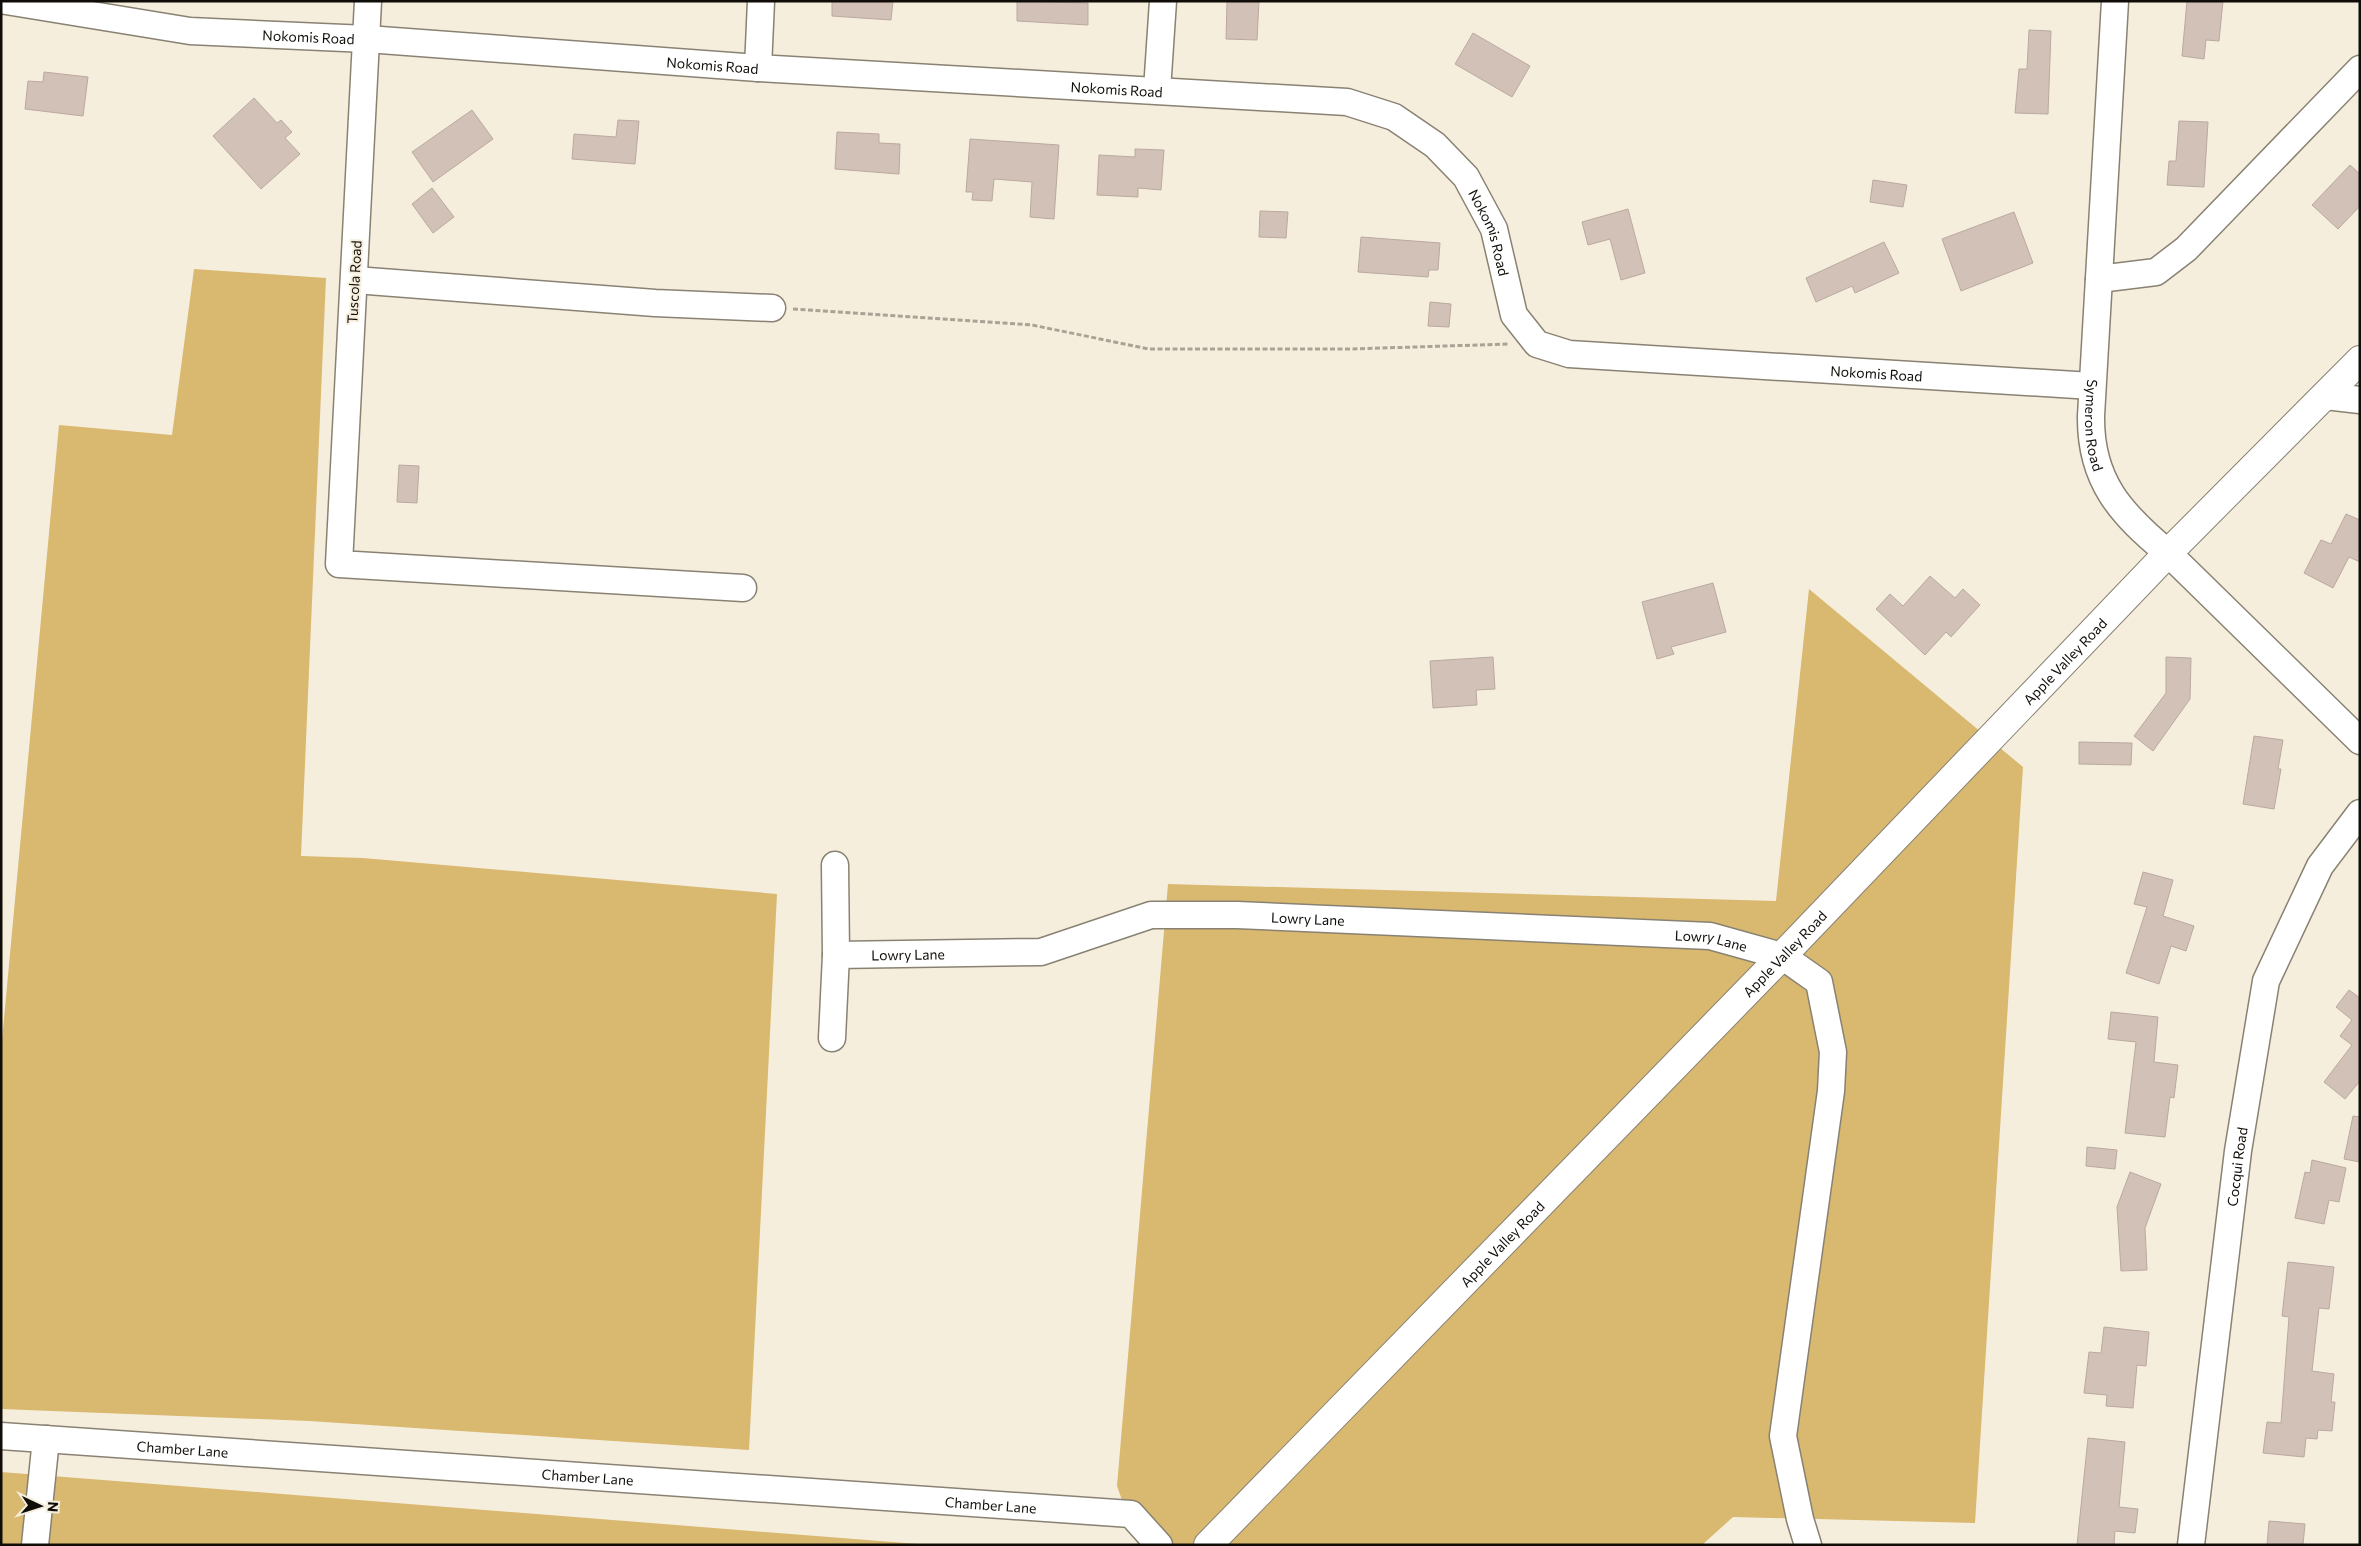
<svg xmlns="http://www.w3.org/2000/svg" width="2361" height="1546" font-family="Commissioner,sans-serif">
	<rect width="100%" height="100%" fill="#f6eedd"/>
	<!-- green -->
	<path fill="#d9b870" d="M194,269L326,278L301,856L363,858L777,894L749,1450L309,1421L1,1409V1051L59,425L172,435Z
		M1809,589L2023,767L1975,1523L1733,1517L1702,1545H1138L1117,1486L1168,884L1776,901Z
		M1,1472L931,1545H1Z"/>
	<!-- building -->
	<path fill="#d2c1b7" stroke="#baa9a0" d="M832,1H893L891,20L832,16Z
		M1017,1L1088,3V25L1017,21Z
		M1227,1H1259L1257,40L1226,39Z
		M2187,1H2223L2219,41L2206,40L2204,59L2182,56Z
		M2029,30L2051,31L2048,114L2015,113L2019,69H2027Z
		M1473,33L1530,66L1512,97L1455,64Z
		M44,72L88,77L83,116L25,109L28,81L43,82Z
		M254,98L277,123L281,120L292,132L285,138L300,154L261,189L213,136Z
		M472,110L493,139L433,182L412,152Z
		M618,120L639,121L635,164L572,159L574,134L616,137Z
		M2179,121L2208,122L2204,187L2167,185L2169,161H2176Z
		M837,132L879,134V143L900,144L899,174L835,169Z
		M970,139L1059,145L1054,219L1030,217L1032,182L994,179L992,201L972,200L973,192H966Z
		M1135,149L1164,150L1161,190L1138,188V197L1097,195L1099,155L1135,157Z
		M2350,165L2360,174V206L2338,229L2312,205Z
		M1873,180L1907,185L1903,207L1870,202Z
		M432,188L454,217L433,233L412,204Z
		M1628,209L1645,273L1621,280L1610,239L1588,245L1582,222Z
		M1260,211L1288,212L1286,238L1259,237Z
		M2014,212L2033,263L1961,291L1942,239Z
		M1361,237L1440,243L1438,270H1429L1428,277L1358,272Z
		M1884,242L1899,273L1855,293L1852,286L1816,302L1806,278Z
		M1430,302L1451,304L1449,327L1428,326Z
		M399,465L419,466L417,503L397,502Z
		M2346,514L2360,520V562L2349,557L2333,588L2304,573L2321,540L2331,544Z
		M1930,576L1955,598L1963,589L1980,605L1951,637L1946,632L1925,655L1876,609L1890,594L1903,606Z
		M1713,583L1726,632L1671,647L1674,654L1657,659L1642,602Z
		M1493,657L1495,689L1476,690L1477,705L1433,708L1430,661Z
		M2166,657L2191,658L2190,699L2153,751L2134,736L2166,693Z
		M2254,736L2283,740L2278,769H2281L2274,809L2243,804Z
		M2079,742L2132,743L2131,765L2079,764Z
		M2143,872L2173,880L2163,916L2194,926L2186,951L2171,946L2159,984L2126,973L2147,907L2134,904Z
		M2349,990L2360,998V1081L2345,1099L2324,1082L2352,1045L2340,1036L2352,1020L2336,1007Z
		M2111,1012L2158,1017L2154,1062L2178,1065L2174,1098L2170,1097L2165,1137L2125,1133L2136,1042L2108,1039Z
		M2353,1116L2360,1117V1162L2344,1159Z
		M2087,1147L2117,1150L2115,1169L2086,1166Z
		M2312,1160L2346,1168L2339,1202L2329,1200L2324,1224L2295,1218L2305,1172L2310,1173Z
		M2130,1172L2161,1184L2145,1228L2147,1270L2121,1271L2117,1207Z
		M2288,1262L2334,1267L2329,1309L2319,1308L2312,1371L2334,1374L2331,1402H2335L2332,1431L2318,1430L2317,1439L2306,1438L2304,1457L2263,1453L2267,1422L2281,1423L2289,1317L2282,1316Z
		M2104,1327L2149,1332L2146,1366L2137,1365L2133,1408L2106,1406L2107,1395L2084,1393L2089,1352L2101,1353Z
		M2088,1438L2125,1442L2119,1507L2138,1509L2135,1533L2115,1531L2114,1545H2077Z
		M2269,1521L2305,1524L2303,1545H2267Z"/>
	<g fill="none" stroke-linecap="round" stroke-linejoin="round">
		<defs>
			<g id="minor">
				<path id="s1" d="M6,1L190,31L367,39L758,68L1347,102L1394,117L1435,145L1466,177L1494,229L1514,315L1537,344L1569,354L2092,386"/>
				<path d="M368,1L339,564L743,588"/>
				<path id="s2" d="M2115,1L2091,416C2090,481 2121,514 2168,553L2360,741"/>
				<path d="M758,68L761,1"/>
				<path d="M1157,90L1163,1"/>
				<path d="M2099,279L2156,272L2186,249L2360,69"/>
				<path d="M355,280L655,303L772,308"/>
				<path d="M2325,396L2360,400"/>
				<path id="s3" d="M836,955L1041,952L1151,915H1237L1710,936L1782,956L1819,982L1833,1052L1831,1091L1783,1436L1800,1519L1808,1545"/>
				<path d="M832,1038L836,955L835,865"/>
				<path id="s4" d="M1,1436L1131,1514L1159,1545"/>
				<path d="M35,1545L46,1439"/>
				<path id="s5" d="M2191,1545L2238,1151L2266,981L2320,866L2360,813"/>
			</g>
			<g id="major">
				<path id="s6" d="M1208,1545L1782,956L2168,553L2360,360"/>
			</g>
		</defs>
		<!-- minor casing -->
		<use href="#minor" stroke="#898273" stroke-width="29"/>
		<!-- major casing -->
		<use href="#major" stroke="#898273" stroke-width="30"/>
		<!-- path -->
		<path stroke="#a9a295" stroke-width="3" stroke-dasharray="5 2.5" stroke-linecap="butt" d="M793,309L1032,325L1149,349H1352L1508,344"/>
		<!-- minor -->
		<use href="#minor" stroke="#fff" stroke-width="26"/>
		<!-- major -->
		<use href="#major" stroke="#fff" stroke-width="28"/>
	</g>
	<g text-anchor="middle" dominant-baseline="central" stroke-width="4" stroke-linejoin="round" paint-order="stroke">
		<!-- street labels -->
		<g font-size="14" fill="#100d08" stroke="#f6eedd">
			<text stroke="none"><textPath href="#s1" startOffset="305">Nokomis Road</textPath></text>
			<text stroke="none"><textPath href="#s1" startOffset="710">Nokomis Road</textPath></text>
			<text stroke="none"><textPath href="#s1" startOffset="1115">Nokomis Road</textPath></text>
			<text stroke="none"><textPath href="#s1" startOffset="1550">Nokomis Road</textPath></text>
			<text transform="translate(354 282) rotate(-87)">Tuscola Road</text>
			<text stroke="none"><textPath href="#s1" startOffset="2015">Nokomis Road</textPath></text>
			<text stroke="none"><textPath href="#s2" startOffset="425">Symeron Road</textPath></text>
			<text stroke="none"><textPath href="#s6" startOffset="1231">Apple Valley Road</textPath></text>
			<text stroke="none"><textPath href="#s3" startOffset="478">Lowry Lane</textPath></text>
			<text stroke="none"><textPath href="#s3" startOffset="882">Lowry Lane</textPath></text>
			<text stroke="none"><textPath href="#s6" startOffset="826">Apple Valley Road</textPath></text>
			<text stroke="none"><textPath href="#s3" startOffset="72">Lowry Lane</textPath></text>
			<text stroke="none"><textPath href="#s5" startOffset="381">Cocqui Road</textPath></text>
			<text stroke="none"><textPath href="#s6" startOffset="421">Apple Valley Road</textPath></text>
			<text stroke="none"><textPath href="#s4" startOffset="182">Chamber Lane</textPath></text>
			<text stroke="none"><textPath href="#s4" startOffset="588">Chamber Lane</textPath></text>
			<text stroke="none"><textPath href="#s4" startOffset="992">Chamber Lane</textPath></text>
		</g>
	</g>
	<!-- border -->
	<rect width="2361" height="1546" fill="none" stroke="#100d08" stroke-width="5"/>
	<!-- north arrow -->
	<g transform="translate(40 1506) rotate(94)" stroke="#f6eedd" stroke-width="4" paint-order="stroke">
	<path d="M0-4L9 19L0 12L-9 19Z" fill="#100d08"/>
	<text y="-8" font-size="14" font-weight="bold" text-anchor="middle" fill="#100d08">N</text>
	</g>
</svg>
